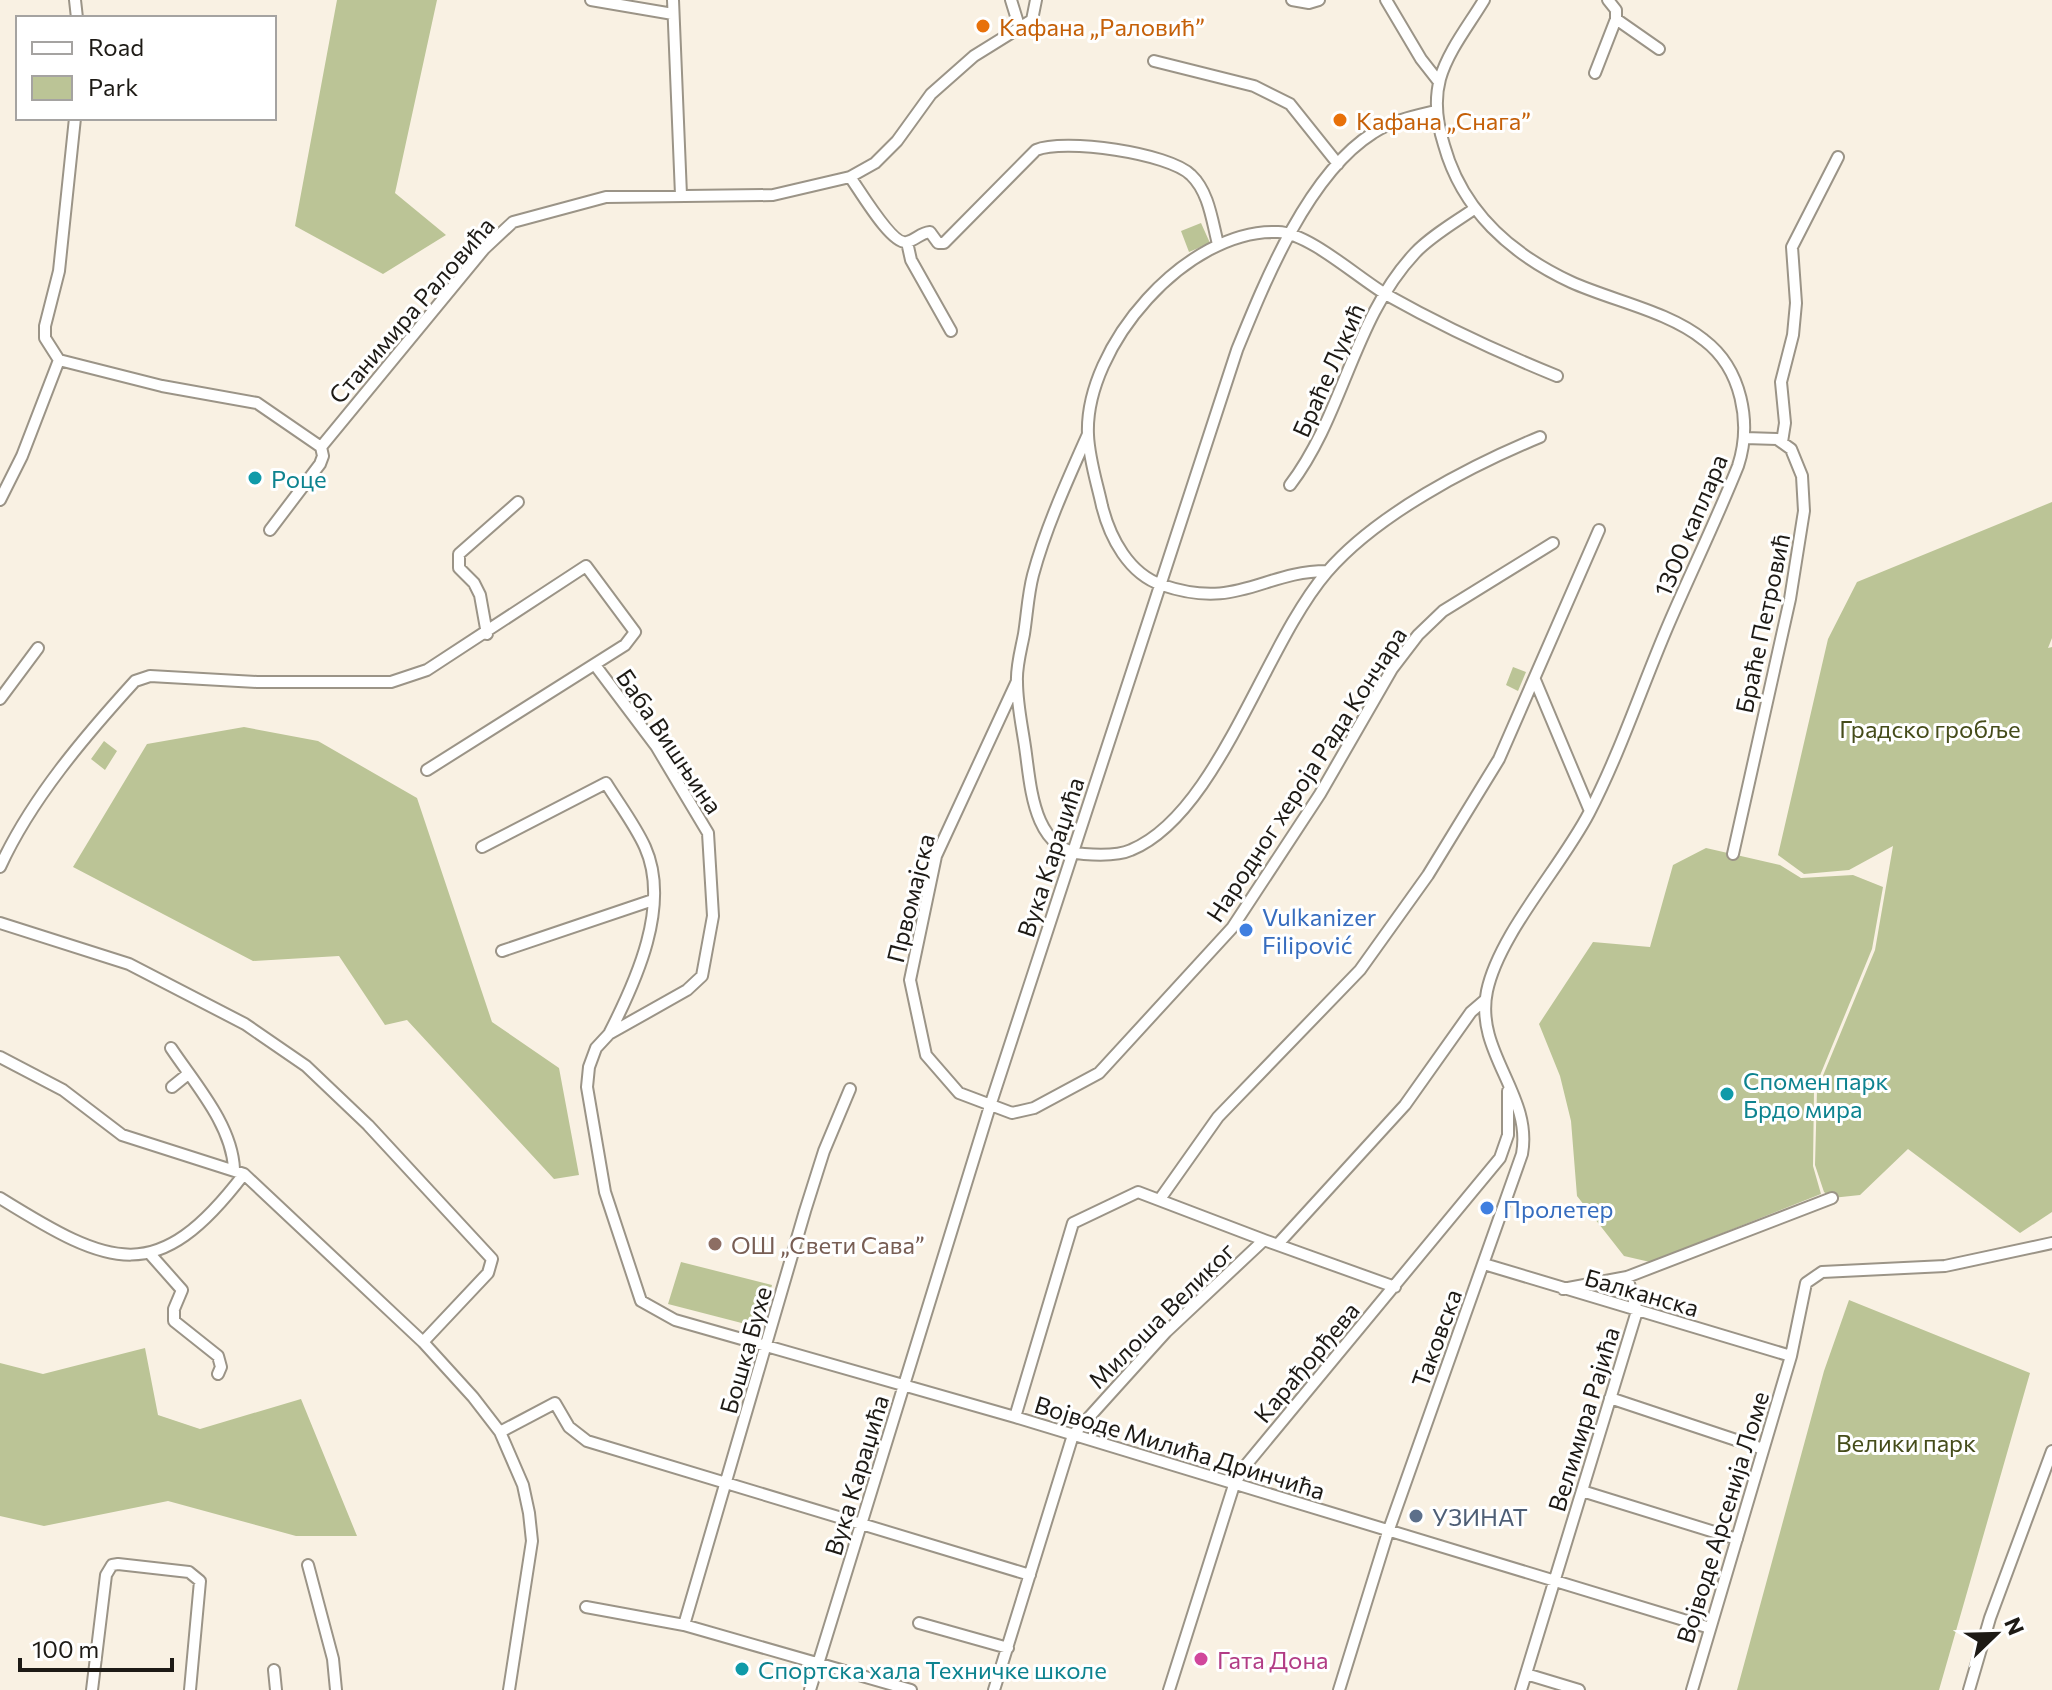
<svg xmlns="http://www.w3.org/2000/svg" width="2052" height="1690" font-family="Commissioner,sans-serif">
	<rect width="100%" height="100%" fill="#f9f1e3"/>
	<!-- green -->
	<path fill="#bbc496" d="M337,0H437L395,193L446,235L383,274L295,226Z
		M1201,223L1210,243L1189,252L1181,231Z
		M2052,502V638L2048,648L2052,647V1212L2020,1233L1908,1149L1860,1195L1832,1198L1824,1192L1815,1165L1817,1090L1875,950L1893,846L1849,870L1804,874L1778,855L1828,639L1857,582Z
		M1513,667L1526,672L1518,691L1506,685Z
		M244,727L318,741L417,798L492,1022L559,1068L579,1175L554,1179L407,1020L385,1025L339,956L253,961L73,867L147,744Z
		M104,741L117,751L105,770L91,759Z
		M1706,848L1780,865L1801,878L1853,875L1883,887L1872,949L1814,1090L1813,1166L1821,1194L1650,1262L1624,1256L1577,1196L1571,1121L1560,1076L1539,1024L1593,942L1650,947L1673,865Z
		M681,1262L772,1285L761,1328L668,1304Z
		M1849,1300L2030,1373L1939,1690H1737L1824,1371Z
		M145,1348L158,1415L200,1429L301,1399L357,1536H296L168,1501L44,1526L0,1516V1363L43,1374Z"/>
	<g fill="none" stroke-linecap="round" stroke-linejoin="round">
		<defs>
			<path id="minor" d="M75,0L77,18
				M591,0L673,14
				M673,0L681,195
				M1011,0L1019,26
				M1292,0L1309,3L1319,0
				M1386,0L1421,59L1439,82
				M1608,0L1616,10V19L1659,49
				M1154,61L1254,86L1290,104L1338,164
				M1595,73L1616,19
				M75,118L59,271L45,326V338L59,360L162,386L257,403L321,447
				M850,177C859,189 892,246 907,242C916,240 920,233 930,232L938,243H944L1036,150C1064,138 1169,153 1191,175C1209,192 1212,221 1218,244
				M907,242L911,260L951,331
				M1088,434C1068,479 1046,527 1033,575C1028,594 1027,615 1024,634C1021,650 1016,667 1017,682C1017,706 1023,730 1026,754C1031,791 1035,851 1084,854C1098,855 1118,856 1131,850C1218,814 1264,645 1327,572C1377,514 1470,466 1540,437
				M1782,442L1785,423L1781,382L1793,335L1796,303L1792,247L1838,157
				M321,447L484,249L513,222L606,197L773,195L850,177L875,163L897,141L931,94L974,56L1032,20L1036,0
				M1290,485C1344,414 1353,319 1415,253C1431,236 1454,223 1474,209
				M0,500L22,456L59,360
				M270,530L320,464L323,456L321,447
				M1327,571C1263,571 1238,611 1162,585C1129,574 1110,538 1102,506C1097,483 1089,459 1088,435C1084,347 1187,228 1278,232C1309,233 1358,278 1387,295C1442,326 1498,352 1557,376
				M487,634L480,595L474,583L459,568V554L518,502
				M595,665L656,746L708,833L713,916L702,976L687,990L609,1034L596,1048L589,1067L587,1087L605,1192L641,1301L675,1320L1015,1417L1710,1628
				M1535,680L1590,811
				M1017,681L936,856L910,980L926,1055L959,1093L1012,1113L1034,1108L1099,1073L1232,928L1320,794L1392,669L1418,635L1443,611L1553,543
				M0,699L38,648
				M482,847L606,783C619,804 635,825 645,847C671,905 636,981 610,1032
				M1733,854L1790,599L1804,511L1802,476L1791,449L1777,439L1745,438
				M0,867C31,799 85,736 135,681L150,676L257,682H391L427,670L586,566L635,632L625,645L427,770
				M0,923L129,964L245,1024L306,1066L368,1125L492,1259L488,1273L423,1342
				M502,951L653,900
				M171,1048C195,1084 232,1125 234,1169
				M0,1057L63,1090L122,1135L244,1174L423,1342L473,1397L500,1432L523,1485L529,1513L532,1541L509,1690
				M172,1087L188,1074
				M0,1198C111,1267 157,1288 244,1174
				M1160,1199L1218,1117L1360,970L1428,875L1499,759L1599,530
				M1278,1244L1405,1105L1471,1012L1485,1000
				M151,1255L182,1290L174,1309V1321L218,1356L221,1367L218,1374
				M1484,1264L1791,1356
				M1563,1289L1627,1277L1832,1198
				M1610,1398L1763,1449
				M1015,1417L1073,1223L1138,1192L1264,1240
				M500,1432L555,1403L569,1427L587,1441L1030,1575
				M1582,1491L1737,1539
				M308,1565L333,1659L336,1690
				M586,1607L684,1625L911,1690
				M919,1623L1008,1648
				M684,1625L805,1211L824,1151L850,1089
				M274,1670L276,1690
				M1526,1674L1579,1690
				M92,1690L106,1575L112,1565L118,1564L189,1572L200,1581L190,1690
				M810,1690L990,1106L1237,350C1265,281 1308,174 1373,133C1391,121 1415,116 1436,111
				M994,1690L1073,1435L1166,1332L1264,1240L1395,1287
				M1169,1690L1234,1485L1246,1465L1500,1158L1508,1135V1091
				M1339,1690L1388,1532L1522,1154C1533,1095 1474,1052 1487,991C1499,934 1561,867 1589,813C1620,753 1641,689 1667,628C1690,574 1716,521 1738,466C1752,423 1742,369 1704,340C1668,311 1613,301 1571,282C1511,254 1462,210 1444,145C1437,123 1434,101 1440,79C1448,51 1469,25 1484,0
				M1521,1690L1637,1311L1627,1277
				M1692,1690L1791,1356L1806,1283L1822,1272L1945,1266L2052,1243
				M1969,1690L1990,1618L2052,1451"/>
		</defs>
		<!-- minor casing -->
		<use href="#minor" stroke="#9b9487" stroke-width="14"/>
		<!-- minor -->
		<use href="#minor" stroke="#fff" stroke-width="10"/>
	</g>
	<!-- markers -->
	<g fill="#e8710a" stroke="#fff" stroke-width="3">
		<circle cx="983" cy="26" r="8"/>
		<circle cx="1340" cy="120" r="8"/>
	</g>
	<g fill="#0f9aa8" stroke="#fff" stroke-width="3">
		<circle cx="255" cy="478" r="8"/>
		<circle cx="1727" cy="1094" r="8"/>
		<circle cx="742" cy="1669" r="8"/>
	</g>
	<g fill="#3f7fe0" stroke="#fff" stroke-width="3">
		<circle cx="1246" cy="930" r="8"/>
		<circle cx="1487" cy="1208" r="8"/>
	</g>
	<circle fill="#8d6e63" stroke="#fff" stroke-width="3" cx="715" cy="1244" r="8"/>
	<circle fill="#5c6f8a" stroke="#fff" stroke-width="3" cx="1416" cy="1516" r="8"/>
	<circle fill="#d1479c" stroke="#fff" stroke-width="3" cx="1201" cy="1659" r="8"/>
	<g text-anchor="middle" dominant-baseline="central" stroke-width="6" stroke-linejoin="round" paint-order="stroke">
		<!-- food labels -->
		<g font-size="24" fill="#c56008" stroke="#fff" text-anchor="start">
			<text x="999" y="26">Кафана „Раловић”</text>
			<text x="1356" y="120">Кафана „Снага”</text>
		</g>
		<!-- street labels -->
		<g font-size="24" fill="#1d1a15" stroke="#fff">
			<text transform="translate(411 310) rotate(-49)">Станимира Раловића</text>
			<text transform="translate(1328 370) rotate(-66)">Браће Лукић</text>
			<text transform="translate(1690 525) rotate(-67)">1300 каплара</text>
			<text transform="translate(1762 623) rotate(-78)">Браће Петровић</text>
			<text transform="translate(670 741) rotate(56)">Баба Вишњина</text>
			<text transform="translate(1306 774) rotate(-57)">Народног хероја Рада Кончара</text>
			<text transform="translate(1050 857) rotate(-72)">Вука Караџића</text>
			<text transform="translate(910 898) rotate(-76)">Првомајска</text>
			<text transform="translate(1642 1292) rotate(16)">Балканска</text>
			<text transform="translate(1161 1315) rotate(-45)">Милоша Великог</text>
			<text transform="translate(1436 1338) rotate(-70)">Таковска</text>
			<text transform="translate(745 1350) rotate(-74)">Бошка Бухе</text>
			<text transform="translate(1306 1362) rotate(-50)">Карађорђева</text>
			<text transform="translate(1583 1419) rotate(-73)">Велимира Рајића</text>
			<text transform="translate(1180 1447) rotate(17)">Војводе Милића Дринчића</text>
			<text transform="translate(856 1475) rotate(-73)">Вука Караџића</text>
			<text transform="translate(1722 1517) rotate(-73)">Војводе Арсенија Ломе</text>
		</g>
		<!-- culture labels -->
		<g font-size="24" fill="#0d838f" stroke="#fff" text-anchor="start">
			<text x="271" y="478">Роце</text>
			<text x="1743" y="1080">Спомен парк<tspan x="1743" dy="28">Брдо мира</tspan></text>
			<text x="758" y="1669">Спортска хала Техничке школе</text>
		</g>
		<!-- park labels -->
		<g font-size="24" fill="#454c1a" stroke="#fff">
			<text x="1930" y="728">Градско гробље</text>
			<text x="1906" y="1442">Велики парк</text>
		</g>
		<!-- shop labels -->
		<g font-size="24" fill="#366cbe" stroke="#fff" text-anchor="start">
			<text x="1262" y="916">Vulkanizer<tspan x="1262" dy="28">Filipović</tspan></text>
			<text x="1503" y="1208">Пролетер</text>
		</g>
		<!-- education labels -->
		<g font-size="24" fill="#785e54" stroke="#fff" text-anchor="start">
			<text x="731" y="1244">ОШ „Свети Сава”</text>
		</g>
		<!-- service labels -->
		<g font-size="24" fill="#4e5e75" stroke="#fff" text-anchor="start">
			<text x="1432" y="1516">УЗИНАТ</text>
		</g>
		<!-- hotel labels -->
		<g font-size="24" fill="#b23c85" stroke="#fff" text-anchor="start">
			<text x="1217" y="1659">Гата Дона</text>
		</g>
	</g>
	<!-- legend -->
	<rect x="16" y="16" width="260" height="104" fill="#ffffff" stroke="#a5a3a1" stroke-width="2"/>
	<rect x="32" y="42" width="40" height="12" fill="#ffffff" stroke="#a5a3a1" stroke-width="2"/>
	<text x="88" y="56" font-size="24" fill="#1d1a15">Road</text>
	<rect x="32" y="76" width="40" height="24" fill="#bbc496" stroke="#a5a3a1" stroke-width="2"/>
	<text x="88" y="96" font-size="24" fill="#1d1a15">Park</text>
	<!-- north arrow -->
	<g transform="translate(1996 1634) rotate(67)" stroke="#ffffff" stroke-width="6" paint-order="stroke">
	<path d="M0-6L14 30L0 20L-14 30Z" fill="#1d1a15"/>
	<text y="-12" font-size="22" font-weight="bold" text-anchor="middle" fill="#1d1a15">N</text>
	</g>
	<!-- scale -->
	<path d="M20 1658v12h152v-12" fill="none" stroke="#1d1a15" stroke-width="4"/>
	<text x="32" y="1658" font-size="24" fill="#1d1a15" stroke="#ffffff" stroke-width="6" paint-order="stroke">100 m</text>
</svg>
